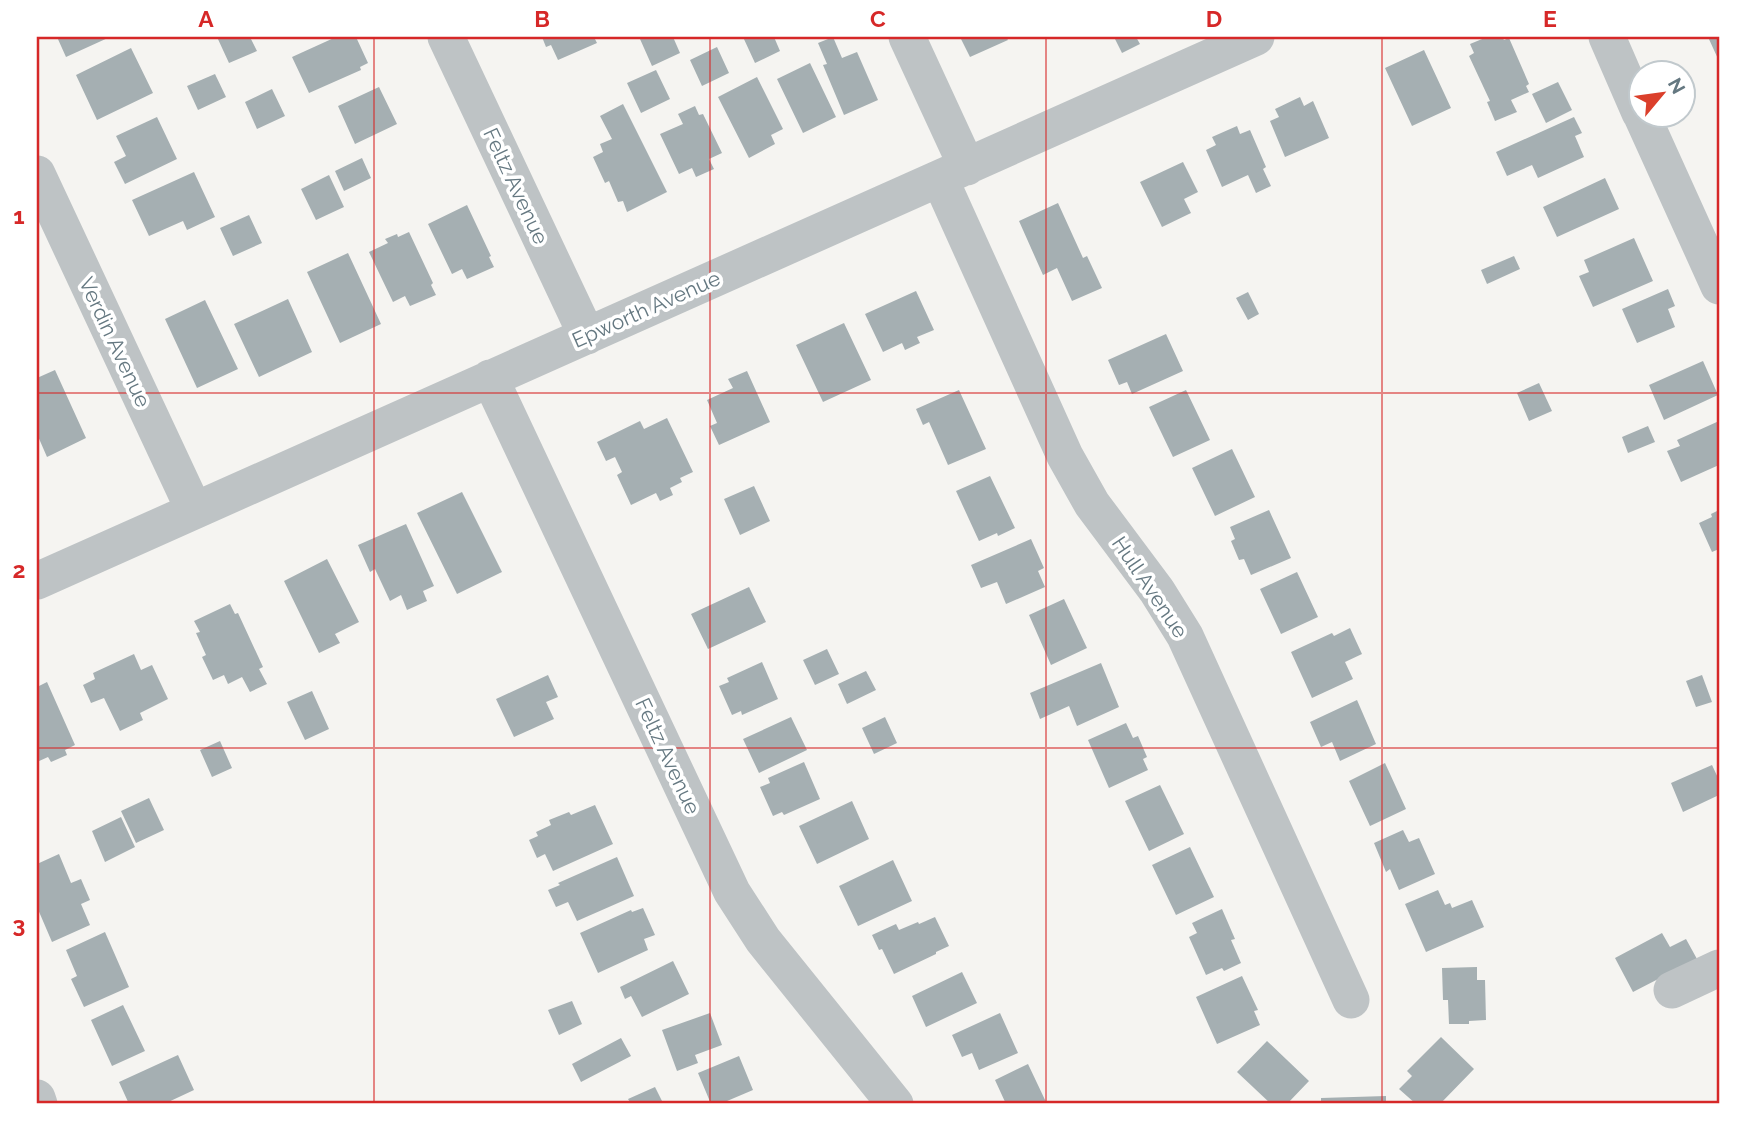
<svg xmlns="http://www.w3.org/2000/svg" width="1756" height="1141" font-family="Raleway,sans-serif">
	<rect width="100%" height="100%" fill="#f5f4f1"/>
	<!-- building -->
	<path fill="#a5afb2" d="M57,37H110L66,57Z
		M217,37H250L257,51L229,63Z
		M336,37H356L368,63L360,67L361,70L309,93L292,57Z
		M542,37H594L597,43L558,60L551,45L546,47Z
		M645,37H673L680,53L652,66L640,39Z
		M743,37H774L780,51L755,63Z
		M833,37L842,58L857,52L878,100L844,115L823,65L827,64L818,43Z
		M960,37H1006L1008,40L970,57Z
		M1114,37H1136L1140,44L1122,53Z
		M1487,37H1502L1504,40L1509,38L1529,84L1526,86L1529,92L1511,100L1517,112L1495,121L1487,102L1490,101L1469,56L1474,53L1470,44Z
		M1708,37H1719V61Z
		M717,47L729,73L702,86L690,60Z
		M131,48L153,93L97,120L76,75Z
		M1424,50L1451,108L1412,126L1385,68Z
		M810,63L836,117L803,133L777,79Z
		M656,70L670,99L641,113L627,83Z
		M215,74L226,97L198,110L187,86Z
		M757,77L783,129L771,135L775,144L749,158L718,97Z
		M1558,82L1572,110L1546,123L1532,94Z
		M379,87L397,124L355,144L338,106Z
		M272,89L285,116L257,129L245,102Z
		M1300,97L1304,106L1313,101L1329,138L1285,157L1270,121L1279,117L1275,109Z
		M623,104L667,192L627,212L623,201L618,202L609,181L605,183L593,157L603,152L600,144L612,139L600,116Z
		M695,106L699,115L703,114L722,153L709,159L714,169L696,177L692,168L679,174L660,134L683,124L678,114Z
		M157,117L177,159L125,184L114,162L126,156L116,136Z
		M1574,117L1582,133L1575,136L1584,157L1538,178L1532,165L1507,176L1496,152Z
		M1237,126L1240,134L1250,130L1266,167L1263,169L1271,186L1256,193L1248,175L1222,187L1206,150L1216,145L1212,137Z
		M362,158L371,178L344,191L335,171Z
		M1183,162L1198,192L1184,199L1191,213L1162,227L1140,182Z
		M194,172L215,217L187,230L183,221L149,236L132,200Z
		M329,175L344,207L316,220L301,189Z
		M1605,178L1619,209L1557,237L1543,207Z
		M1058,203L1083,258L1087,256L1102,288L1072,301L1057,268L1043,275L1019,221Z
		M467,205L491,256L489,257L494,267L467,279L462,269L452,274L428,224Z
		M249,215L262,243L233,256L220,228Z
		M409,232L433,283L431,285L436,295L410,306L405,296L393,302L369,252L388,243L385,239L397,234L398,237Z
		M1634,238L1653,281L1593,307L1579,276L1589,272L1584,260Z
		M348,253L381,324L340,343L307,272Z
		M1514,256L1520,269L1487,284L1481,270Z
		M1668,289L1675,306L1668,309L1675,327L1637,343L1622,309Z
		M916,291L934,330L917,337L920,343L905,350L902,343L883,352L865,314Z
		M1248,292L1259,314L1248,320L1236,298Z
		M288,299L312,352L259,377L234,324Z
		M205,300L238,369L197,388L165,319Z
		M844,323L871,380L823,402L796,345Z
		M1166,334L1183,371L1132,394L1127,382L1119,385L1108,360Z
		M1703,361L1718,395L1664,420L1649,385Z
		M55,370L86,438L47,457L37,434V378Z
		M747,371L770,422L719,445L710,426L717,423L707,400L733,388L728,379Z
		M1539,383L1552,411L1529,421L1517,393Z
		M959,390L986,449L948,465L929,422L923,425L916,409Z
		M1186,390L1210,440L1173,457L1149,407Z
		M667,418L693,472L680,478L682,482L670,488L673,495L660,501L656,493L631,505L617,475L622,472L615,457L606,461L597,442L640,421L644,429Z
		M1719,421V465L1681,482L1667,451L1680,446L1677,440Z
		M1648,426L1655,442L1628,453L1622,437Z
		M1232,449L1255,497L1215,516L1192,468Z
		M990,476L1015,528L998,536L997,533L979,541L956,491Z
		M754,486L770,521L740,535L724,499Z
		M462,492L502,572L457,594L417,513Z
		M1269,510L1291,558L1251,575L1244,559L1239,560L1231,541L1235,539L1230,527Z
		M1719,510V549L1712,552L1699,523L1712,517L1711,514Z
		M406,524L434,586L423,591L427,601L407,610L401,595L390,601L375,569L370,572L358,545Z
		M1031,539L1044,568L1038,571L1045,587L1006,604L997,582L981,588L971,565Z
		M327,559L359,622L335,634L340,643L319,653L284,581Z
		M1297,572L1318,617L1281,634L1260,589Z
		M749,587L766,622L708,649L691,614Z
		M1064,599L1087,648L1051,665L1029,615Z
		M230,604L235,614L238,613L263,667L259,669L267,684L250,692L242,677L228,684L224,675L213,680L202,657L206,655L196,633L200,632L194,621Z
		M1350,628L1362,654L1345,662L1353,679L1312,698L1291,652L1332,633L1334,636Z
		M827,649L839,674L815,685L803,660Z
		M134,654L141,670L152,665L168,699L140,713L143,720L120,731L104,698L91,703L83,685L95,679L93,673Z
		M762,662L778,699L742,715L741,711L732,715L719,686L729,682L727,678Z
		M1101,663L1119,707L1077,726L1069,706L1040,719L1030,693Z
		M866,671L876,690L847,704L838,684Z
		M548,675L558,697L546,702L554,719L514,737L496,699Z
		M1702,675L1712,702L1696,707L1686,681Z
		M47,682L75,745L65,750L67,755L51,762L48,757L37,762V687Z
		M312,691L329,729L305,740L287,702Z
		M1357,700L1376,744L1340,761L1332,742L1321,747L1310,722Z
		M791,717L807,750L759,773L743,739Z
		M885,717L897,743L874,754L862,728Z
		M1126,723L1133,738L1138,736L1147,757L1143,759L1148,770L1109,788L1088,740Z
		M220,741L232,768L212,777L200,750Z
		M804,762L820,799L784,815L782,812L773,816L760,787L770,783L768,778Z
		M1385,763L1406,809L1370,826L1349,781Z
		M1712,765L1719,780V795L1683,812L1671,783Z
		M1160,785L1184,834L1149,851L1125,801Z
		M149,798L164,830L136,843L121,811Z
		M852,801L869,839L817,864L799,826Z
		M595,805L613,844L553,871L545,854L537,858L529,840L538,836L536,832L551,825L549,820L569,812L571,815Z
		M121,817L135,847L105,862L92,831Z
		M1403,830L1409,842L1419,838L1435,874L1399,890L1390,869L1386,872L1374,843Z
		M1190,847L1214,897L1176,915L1152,865Z
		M59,854L71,883L81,879L90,900L81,904L90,925L52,942L37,907V864Z
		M617,857L634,896L577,921L568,902L556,907L548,890L560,885L558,883Z
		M893,860L912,901L858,926L839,886Z
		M1438,890L1445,905L1450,903L1452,908L1472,900L1484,927L1426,952L1405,904Z
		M643,908L655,935L644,939L648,950L598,973L580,933L631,910L632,912Z
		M1222,909L1235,939L1231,940L1241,963L1224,971L1222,968L1206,975L1189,937L1197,933L1192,923Z
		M935,917L949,946L936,952V954L894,974L882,949L879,950L872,935L896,924L899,930L918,922L919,924Z
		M105,932L129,987L84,1007L71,979L77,976L66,950Z
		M1662,933L1670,947L1686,939L1697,959L1633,992L1615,958Z
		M673,961L689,994L642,1017L631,996L625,999L620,987Z
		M1477,967V980H1485L1486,1020L1469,1021V1024H1449L1448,1000H1443L1442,968Z
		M962,972L977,1003L926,1027L912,996Z
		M1242,976L1258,1010L1254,1011L1260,1025L1217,1044L1196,997Z
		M572,1001L582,1024L559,1035L548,1010Z
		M123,1005L145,1051L112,1066L91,1020Z
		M710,1013L722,1045L695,1055L698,1063L677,1071L662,1030Z
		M1000,1013L1018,1053L979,1070L972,1053L962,1057L952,1035Z
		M1441,1037L1474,1069L1440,1104H1416L1399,1089L1412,1076L1407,1071Z
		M621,1038L631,1056L581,1082L572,1064Z
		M1267,1041L1309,1081L1287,1104H1271L1237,1072Z
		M178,1055L194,1090L164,1104H129L119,1082Z
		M739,1056L753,1090L720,1104H711L698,1073Z
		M1028,1064L1046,1102L1041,1104H1006L995,1080Z
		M655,1087L663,1103L660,1104H631L628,1099Z
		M1386,1096V1104H1321V1098Z"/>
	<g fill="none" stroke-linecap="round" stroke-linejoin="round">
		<!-- minor -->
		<path stroke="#bec3c5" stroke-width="37" d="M446,37L587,336
			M907,37L967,167
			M1607,37L1640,113
			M1642,116L1719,286
			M37,174L194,510
			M940,179L1065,456L1092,504L1157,591L1185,636L1351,1000
			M490,378L732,892L763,940L895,1104
			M37,581L1256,37
			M1672,990L1719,968
			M37,1098L39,1104"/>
	</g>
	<!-- grid -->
	<path fill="none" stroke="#d62828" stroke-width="2" stroke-opacity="0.55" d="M374,37V1104M710,37V1104M1046,37V1104M1382,37V1104M37,393H1719M37,748H1719"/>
	<g text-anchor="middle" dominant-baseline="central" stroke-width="7" stroke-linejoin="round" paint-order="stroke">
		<!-- street labels -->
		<g font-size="21" fill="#657881" stroke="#fff">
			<text transform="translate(516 186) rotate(65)">Feltz Avenue</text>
			<text transform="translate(646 309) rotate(-24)">Epworth Avenue</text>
			<text transform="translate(115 342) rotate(65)">Verdin Avenue</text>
			<text transform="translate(1150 587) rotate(56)">Hull Avenue</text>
			<text transform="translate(668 756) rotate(65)">Feltz Avenue</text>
		</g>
	</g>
	<!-- border -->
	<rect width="1756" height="1141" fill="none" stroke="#ffffff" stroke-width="77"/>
	<!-- north arrow -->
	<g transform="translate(1662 94) rotate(61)"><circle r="33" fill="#ffffff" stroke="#c1c9cd" stroke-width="2"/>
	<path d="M0-5L12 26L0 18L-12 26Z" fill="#db3f2b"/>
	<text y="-10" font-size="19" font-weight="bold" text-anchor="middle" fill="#657881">N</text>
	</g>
	<rect x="38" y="38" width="1680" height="1064" fill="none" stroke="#d62828" stroke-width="2.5"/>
	<g font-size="23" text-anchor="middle" font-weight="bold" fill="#d62828">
		<text x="206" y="27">A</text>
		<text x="542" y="27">B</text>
		<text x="878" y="27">C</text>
		<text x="1214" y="27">D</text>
		<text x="1550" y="27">E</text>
		<text x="19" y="224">1</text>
		<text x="19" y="578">2</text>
		<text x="19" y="933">3</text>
	</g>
</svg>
